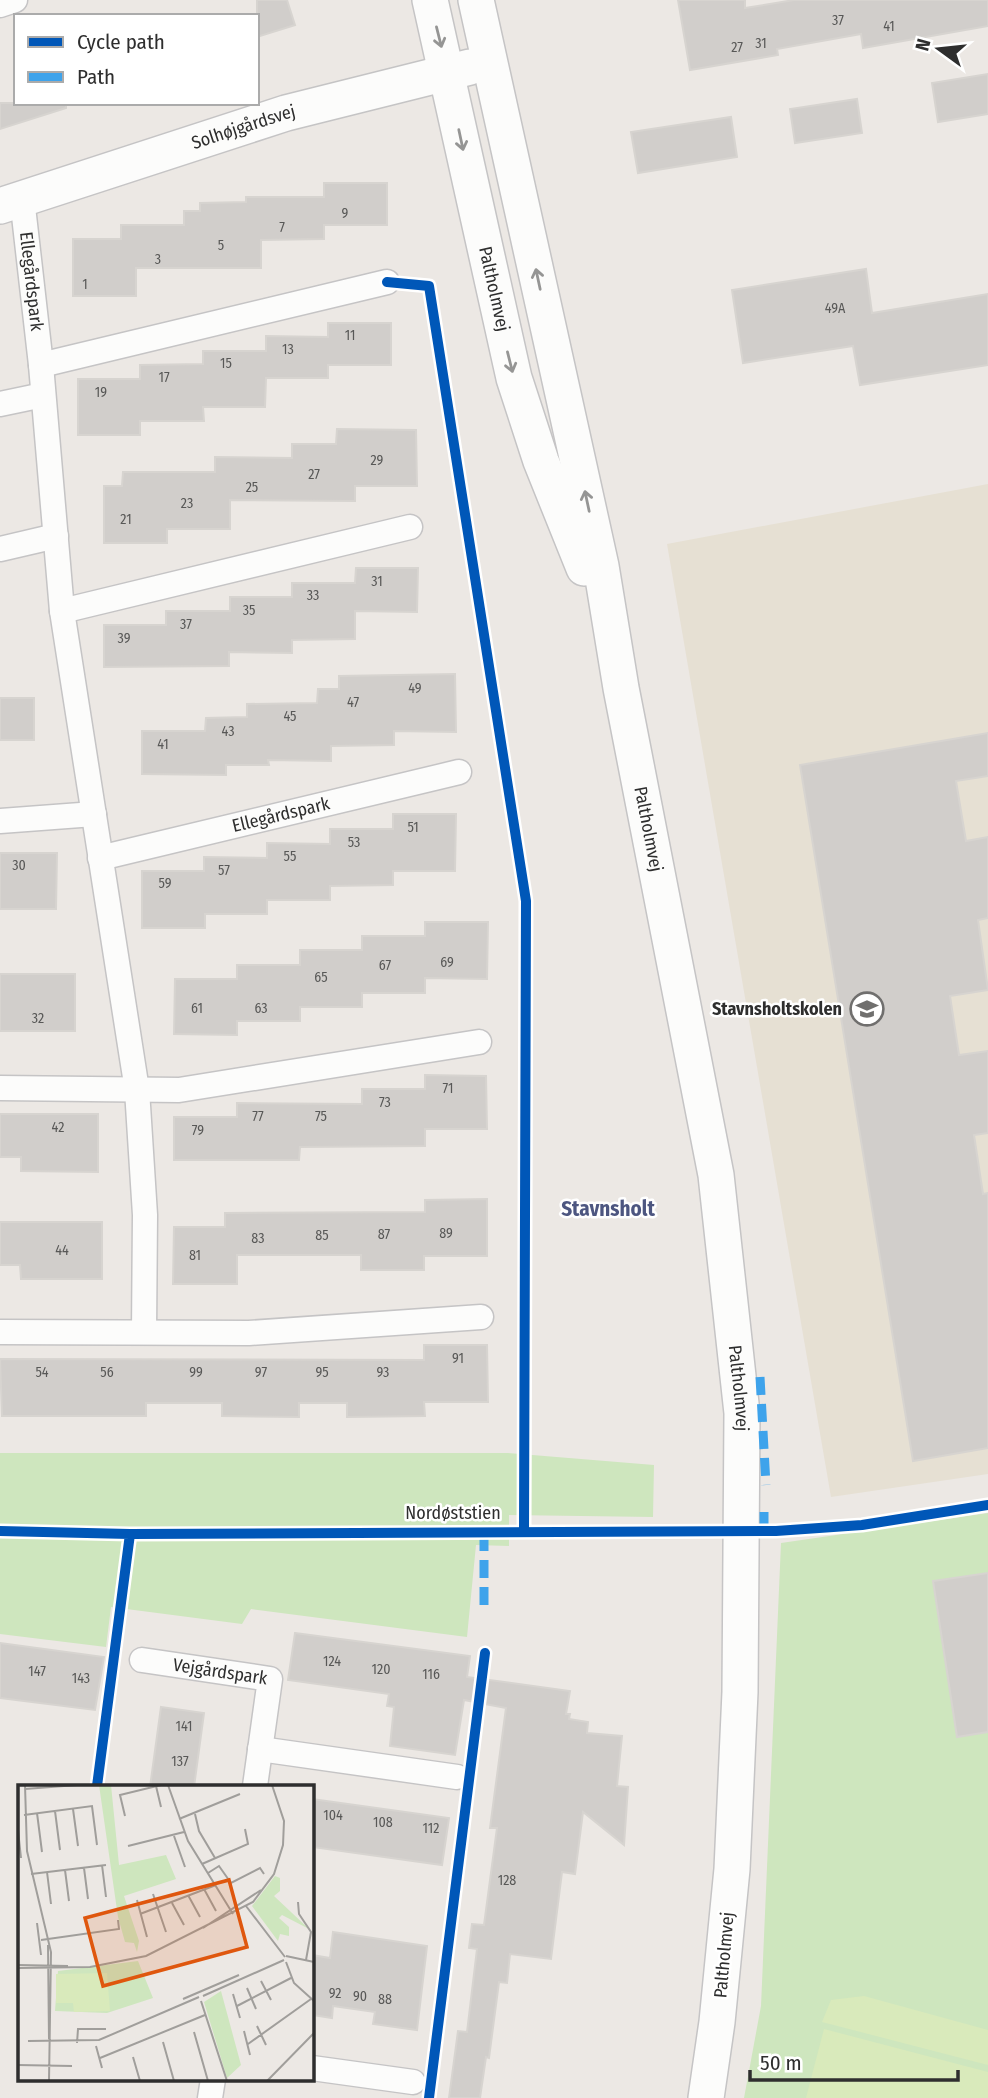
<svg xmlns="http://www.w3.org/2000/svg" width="988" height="2098" font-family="'Fira Sans Condensed',sans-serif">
	<rect width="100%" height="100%" fill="#ece8e4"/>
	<!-- education -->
	<path fill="#e6e0d3" d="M988,484V1474L831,1497L667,544Z"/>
	<!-- green -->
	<path fill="#cee6be" d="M0,1453H508L654,1465L653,1517L509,1515V1546L476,1545L467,1637L251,1609L242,1624L111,1607L106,1647L0,1634Z
		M988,1513V2098H744L761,2006L781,1543Z"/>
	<!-- pitch -->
	<path fill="#d9eabb" d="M864,1996L988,2030V2065L822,2022L831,2000Z
		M824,2029L988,2072V2098H806Z"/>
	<!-- building -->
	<path fill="#d1cecb" stroke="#d7d4d0" stroke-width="2" d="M257,0H287L295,25L257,37Z
		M678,0H745V8L794,0H988V26L863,48L861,34L777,49L778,55L690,70Z
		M988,74V114L938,122L932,83Z
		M857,99L862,133L795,143L790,109Z
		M0,103H66V108L0,129Z
		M731,117L737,157L638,173L631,132Z
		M324,183H387V225H324V239L261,240V268H136V296H73V239H121V225H184V211H200V203L246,202V197H324Z
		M866,269L872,313L988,294V365L860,385L853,346L743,363L732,290Z
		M328,323H391V365H328V378H266L265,407H203L204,421H140V435H78V379H140V365L203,364V351H266V336L328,337Z
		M337,429L416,430L417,486H355V501L230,500V529H167V543H104V486H122L123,472H215V457L292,458V444H336Z
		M356,568H418L417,612L355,611V639L292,640V653L229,652V666L104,667V625H166V611H230V597H292V583H355Z
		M455,674L456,732L394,731V745L331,746V761L268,760L269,765H226V775L142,774V731H205L206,718L247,717V704L317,703L318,689H339V676Z
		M0,698H34V740H0Z
		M988,733V776L956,781L966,841L988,837V918L978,920L988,990L950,996L959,1055L988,1051V1133L974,1135L983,1194L988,1193V1448L913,1461L800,765Z
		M393,814H456L455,871H393V885L330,886V900H267V914H205V928H142V871H204V857L267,858V843L330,844V829H393Z
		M0,853H57L56,909H0Z
		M425,922H488L487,979L425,978V993H362V1007H300V1021H237V1035L174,1034L175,979H237V965H300V950H362V936H425Z
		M0,974H75V1031H0Z
		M425,1075L486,1076L487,1129H425V1146L300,1147L299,1160H174V1117H237V1103L362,1104V1089H425Z
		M0,1114H98V1172L21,1171V1157H0Z
		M487,1199V1256H424V1270H361V1255H237V1284H173L174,1227H225V1213L425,1212V1200Z
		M0,1222H102V1279H21L20,1265H0Z
		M424,1345H487L488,1402H424L425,1416L347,1417V1403H299V1417L222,1416V1403H146V1416H2L0,1359L424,1360Z
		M988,1573V1732L957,1737L933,1581Z
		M295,1633L470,1656L467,1677L570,1691L566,1714H570L569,1719L588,1722L587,1733L622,1736L617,1786L628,1787L624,1845L583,1812L575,1874L562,1872L551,1959L510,1954L507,1983L499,1982L489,2058L486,2057L480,2098H449L458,2031L467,2032L477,1949L469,1948L472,1924L484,1925L497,1828H490L506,1708L464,1700L455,1755L390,1746L394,1707L387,1706L389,1694L288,1680Z
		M0,1643L104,1657L95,1710L0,1698Z
		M161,1707L204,1713L194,1787H150Z
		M312,1799L449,1818L442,1865L312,1847Z
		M333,1932L427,1946L417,2030L373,2024L375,2012L333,2006L332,2018L312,2015V1955L330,1958Z"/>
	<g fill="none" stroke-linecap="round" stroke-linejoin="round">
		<defs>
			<g id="street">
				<path d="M0,5L15,0"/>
				<path id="s1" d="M22,198L41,365L62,611L137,1090L145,1215L144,1332"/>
				<path d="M41,365L387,282"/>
				<path d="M0,404L43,395"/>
				<path d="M0,549L56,536"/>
				<path d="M62,611L410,527"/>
				<path d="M0,821L94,814"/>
				<path id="s2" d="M100,858L459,772"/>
				<path d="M0,1088L179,1090L479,1042"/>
				<path d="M0,1332L249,1333L481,1317"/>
				<path id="s3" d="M142,1660L270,1679L255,1786"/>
				<path d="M260,1749L457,1777"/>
				<path d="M312,2068L413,2082"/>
				<path d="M210,2098L213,2079"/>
			</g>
			<g id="secondary">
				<path id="s4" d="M430,0L514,378L541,461L584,568"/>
				<path id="s5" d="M476,0L601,566L621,688L716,1175L742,1413L740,1692L732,1869L717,2022L706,2098"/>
				<path id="s6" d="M0,206L286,113L470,67"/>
			</g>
		</defs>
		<!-- street casing -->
		<use href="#street" stroke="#c5c4c5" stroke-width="27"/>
		<!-- secondary casing -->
		<use href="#secondary" stroke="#c5c4c5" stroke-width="38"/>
		<!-- street -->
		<use href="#street" stroke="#fcfcfb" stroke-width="24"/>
		<!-- secondary -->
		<use href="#secondary" stroke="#fcfcfb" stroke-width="35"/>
		<!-- quiet -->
		<path stroke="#3ea3eb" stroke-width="9" stroke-dasharray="18 9" stroke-linecap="butt" d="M760,1377L766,1485
			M764,1512V1531
			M484,1605V1530"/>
		<defs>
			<path id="cycleway" d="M387,282L429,286L526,901L524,1530
				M0,1531L130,1534L776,1531L862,1525L988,1505
				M97,1786L130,1534
				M429,2098L485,1653"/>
		</defs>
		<!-- cycleway casing -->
		<use href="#cycleway" stroke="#fff" stroke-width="15"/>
		<!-- cycleway -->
		<use href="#cycleway" stroke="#0057b8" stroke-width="10"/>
	</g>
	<!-- one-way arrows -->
	<defs><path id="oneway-shaft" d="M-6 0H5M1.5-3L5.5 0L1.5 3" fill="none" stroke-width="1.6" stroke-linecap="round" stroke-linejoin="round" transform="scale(1.75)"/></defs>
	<g stroke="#959594">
		<use href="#oneway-shaft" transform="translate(439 37) rotate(76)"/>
		<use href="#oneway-shaft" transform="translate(461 140) rotate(78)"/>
		<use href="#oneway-shaft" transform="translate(538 279) rotate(-102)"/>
		<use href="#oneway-shaft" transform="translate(510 362) rotate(76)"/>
		<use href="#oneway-shaft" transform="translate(587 501) rotate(-102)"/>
	</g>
	<!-- icons -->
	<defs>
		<symbol id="school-ring" viewBox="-11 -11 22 22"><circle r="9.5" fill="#fff" stroke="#706f6e" stroke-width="1.5"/><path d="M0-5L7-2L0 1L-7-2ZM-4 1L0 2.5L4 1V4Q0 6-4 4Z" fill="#706f6e"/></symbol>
	</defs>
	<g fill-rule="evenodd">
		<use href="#school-ring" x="848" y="990" width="38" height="38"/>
	</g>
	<g text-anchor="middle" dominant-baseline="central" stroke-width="5" stroke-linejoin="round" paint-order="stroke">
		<!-- number labels -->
		<g font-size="14" fill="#585857">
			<text x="838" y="20">37</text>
			<text x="889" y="26">41</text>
			<text x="761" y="43">31</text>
			<text x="737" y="47">27</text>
			<text x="345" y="213">9</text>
			<text x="282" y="227">7</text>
			<text x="221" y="245">5</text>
			<text x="158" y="259">3</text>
			<text x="85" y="284">1</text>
			<text x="835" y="308">49A</text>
			<text x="350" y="335">11</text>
			<text x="288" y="349">13</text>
			<text x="226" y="363">15</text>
			<text x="164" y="377">17</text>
			<text x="101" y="392">19</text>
			<text x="377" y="460">29</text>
			<text x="314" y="474">27</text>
			<text x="252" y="487">25</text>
			<text x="187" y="503">23</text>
			<text x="126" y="519">21</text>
			<text x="377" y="581">31</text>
			<text x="313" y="595">33</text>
			<text x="249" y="610">35</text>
			<text x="186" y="624">37</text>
			<text x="124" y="638">39</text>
			<text x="415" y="688">49</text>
			<text x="353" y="702">47</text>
			<text x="290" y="716">45</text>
			<text x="228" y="731">43</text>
			<text x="163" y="744">41</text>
			<text x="413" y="827">51</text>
			<text x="354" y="842">53</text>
			<text x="290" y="856">55</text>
			<text x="19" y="865">30</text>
			<text x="224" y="870">57</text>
			<text x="165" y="883">59</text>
			<text x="447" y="962">69</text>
			<text x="385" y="965">67</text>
			<text x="321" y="977">65</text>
			<text x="197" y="1008">61</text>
			<text x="261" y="1008">63</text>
			<text x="38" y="1018">32</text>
			<text x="448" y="1088">71</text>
			<text x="385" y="1102">73</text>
			<text x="258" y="1116">77</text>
			<text x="321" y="1116">75</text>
			<text x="58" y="1127">42</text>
			<text x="198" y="1130">79</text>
			<text x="446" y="1233">89</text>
			<text x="384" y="1234">87</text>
			<text x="322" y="1235">85</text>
			<text x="258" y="1238">83</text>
			<text x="62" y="1250">44</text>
			<text x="195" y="1255">81</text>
			<text x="458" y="1358">91</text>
			<text x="42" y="1372">54</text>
			<text x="107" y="1372">56</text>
			<text x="196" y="1372">99</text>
			<text x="261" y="1372">97</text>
			<text x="322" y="1372">95</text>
			<text x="383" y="1372">93</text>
			<text x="332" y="1661">124</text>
			<text x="381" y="1669">120</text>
			<text x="37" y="1671">147</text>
			<text x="431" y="1674">116</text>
			<text x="81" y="1678">143</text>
			<text x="184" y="1726">141</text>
			<text x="180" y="1761">137</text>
			<text x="333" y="1815">104</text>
			<text x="383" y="1822">108</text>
			<text x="431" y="1828">112</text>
			<text x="507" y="1880">128</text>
			<text x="335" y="1993">92</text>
			<text x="360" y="1996">90</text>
			<text x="385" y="1999">88</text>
		</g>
		<!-- street labels -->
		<g font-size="18" fill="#2e2e2e" stroke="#fff">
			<text stroke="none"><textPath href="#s6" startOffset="256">Solhøjgårdsvej</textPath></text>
			<text stroke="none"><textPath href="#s1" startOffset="84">Ellegårdspark</textPath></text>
			<text stroke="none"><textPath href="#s4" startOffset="296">Paltholmvej</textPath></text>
			<text stroke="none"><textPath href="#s2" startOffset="186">Ellegårdspark</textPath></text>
			<text stroke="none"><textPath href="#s5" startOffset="847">Paltholmvej</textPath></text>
			<text stroke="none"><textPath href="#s5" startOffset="1414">Paltholmvej</textPath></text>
			<text x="453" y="1513">Nordøststien</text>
			<text stroke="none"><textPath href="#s3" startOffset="79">Vejgårdspark</textPath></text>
			<text transform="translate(724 1955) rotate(-85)">Paltholmvej</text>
		</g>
		<!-- poi labels -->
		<g font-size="18" font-weight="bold" fill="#2e2e2e" stroke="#fff" text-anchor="end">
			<text x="842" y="1009">Stavnsholtskolen</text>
		</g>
		<!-- quarter labels -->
		<g font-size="21" font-weight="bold" fill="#4d5680" stroke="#fff">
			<text x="608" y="1209">Stavnsholt</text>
		</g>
	</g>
	<!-- overview -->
	<g transform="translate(18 1785)">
		<rect width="296" height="296" fill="#ece8e4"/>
		<path d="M81,0H93L101,80L148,70L158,94L106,111L121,156L119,167L116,158L107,157L100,132ZM257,91L262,93V106L256,111L291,144L264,130L261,133L271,142V151L262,149L260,156L234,121ZM120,176L135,213L89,228L37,226L40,186ZM203,206L223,280L209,293L186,217Z" fill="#cee6be"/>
		<path d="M89,188L92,226L56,227L55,218H38V189Z" fill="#d9eabb"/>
		<path fill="none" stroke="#a09e9b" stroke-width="2" d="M7,0L9,66L33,167L31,296M150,0L170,56L215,129M138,1L143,22M7,4L59,0M55,24L60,61M37,26L42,65M19,28L24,67M177,29L181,46L197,73M6,30L74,21L79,60M107,31L102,10L143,0M161,34L222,9M0,45L3,73M156,51L167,82M110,61L166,47M184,79L230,59L227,44M84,80L88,112M66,83L70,114M47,85L51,116M29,87L33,119M190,88L201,81L213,98L242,83L246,89M13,89L88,80M186,104L198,126M135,109L148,147M170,110L182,132M119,115L129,152M280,117L281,129L293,147L288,175M154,118L166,140M228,121L267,172M122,129L198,100M19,138L23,170M185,143L243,105M23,155L101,144L100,135M30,160L31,254M268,171L296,177M268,177L276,198L296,216M0,180L50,181M0,183L72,182L128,171L235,117L256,89L265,60L266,36L254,0M243,196L253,215M229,203L238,224M215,209L222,233M185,211L266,175M165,214L221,190M183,216L209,296M219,221L273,193M239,241L248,260M226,246L232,270M176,247L190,296M10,256L81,255L181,212M145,257L156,296M59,258L60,244H88M230,259L293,214M78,261L84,283M115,272L122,296M82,273L187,230M0,280L54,281M249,296L296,248"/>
		<path fill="#df570e" fill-opacity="0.15" stroke="#df570e" stroke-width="3.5" d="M211,95L229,162L85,201L67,133Z"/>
		<rect width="296" height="296" fill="none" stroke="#2e2e2e" stroke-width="3.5"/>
	</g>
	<!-- legend -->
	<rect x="14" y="14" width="245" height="91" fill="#ffffff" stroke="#ababab" stroke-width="2"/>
	<rect x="28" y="37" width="35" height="10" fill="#0057b8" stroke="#ababab" stroke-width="2"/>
	<text x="77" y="49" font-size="21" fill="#2e2e2e">Cycle path</text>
	<rect x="28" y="72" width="35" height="10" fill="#3ea3eb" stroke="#ababab" stroke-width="2"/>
	<text x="77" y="84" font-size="21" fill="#2e2e2e">Path</text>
	<!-- north arrow -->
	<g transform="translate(939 49) rotate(285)" stroke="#ffffff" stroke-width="5" paint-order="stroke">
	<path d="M0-5L12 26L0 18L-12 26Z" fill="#2e2e2e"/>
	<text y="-10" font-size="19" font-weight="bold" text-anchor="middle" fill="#2e2e2e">N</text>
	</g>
	<!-- scale -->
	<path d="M750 2070v10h208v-10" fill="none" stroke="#2e2e2e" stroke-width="3.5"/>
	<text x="760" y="2070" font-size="21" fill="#2e2e2e" stroke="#ffffff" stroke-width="5" paint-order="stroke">50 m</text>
</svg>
